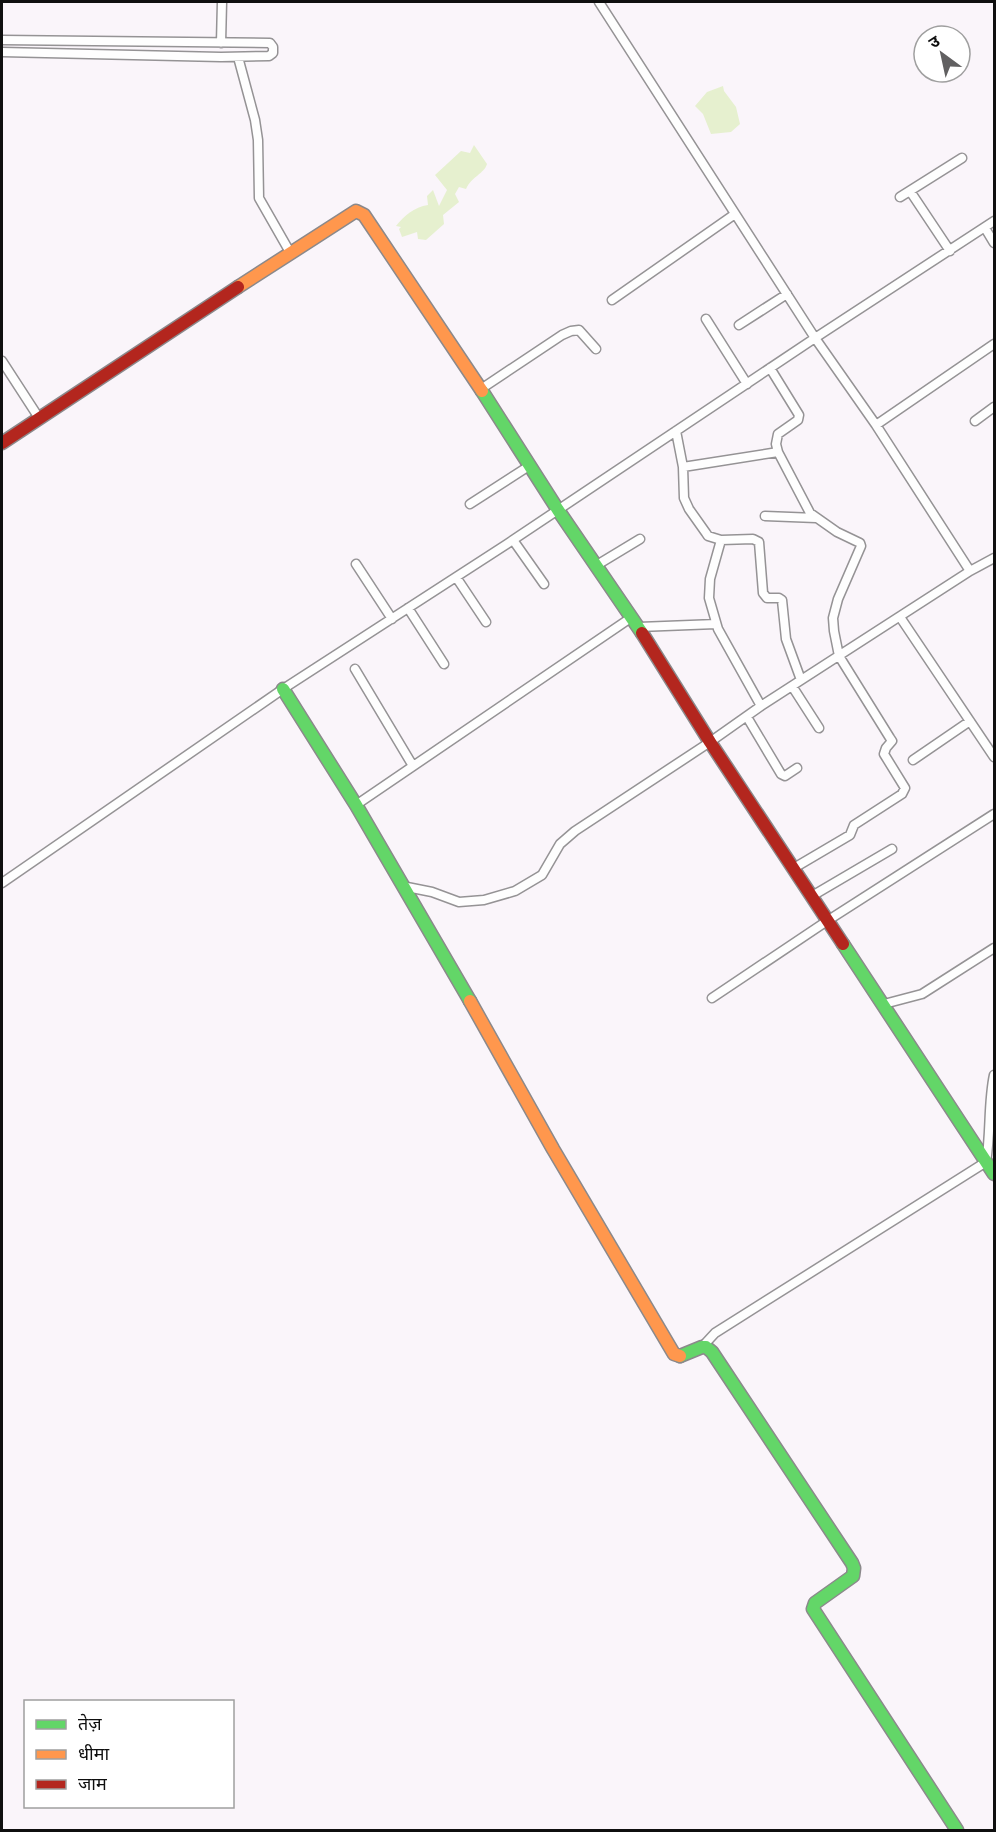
<svg xmlns="http://www.w3.org/2000/svg" width="996" height="1832" font-family="Spectral,'Noto Sans Devanagari',serif">
	<rect width="100%" height="100%" fill="#faf5fa"/>
	<!-- water -->
	<path fill="#e6f0cf" d="M723,86L724,91L736,107L740,124L731,132L711,134L703,114L695,106L707,92Z
		M474,145L487,164C484,174 472,176 466,189L459,187L455,194L459,202L443,215L444,224L426,240L418,239L417,232L402,237L399,229L401,227L396,226C404,216 414,207 428,205L427,196L433,190L439,206L447,190L435,175L461,151L470,153Z"/>
	<g fill="none" stroke-linecap="round" stroke-linejoin="round">
		<defs>
			<path id="street" d="M599,2L815,338L876,425L970,571
				M2,40L270,43L273,47V53L269,56L221,57L2,52
				M221,43L222,2
				M238,57L255,120L258,140L259,198L291,254
				M910,191L950,251
				M900,197L962,158
				M985,228L994,243
				M612,300L735,214
				M706,319L747,384
				M739,325L787,294
				M2,361L39,418
				M770,368L799,415L798,420L778,434L776,444L778,452L810,513L837,532L860,543L861,546L838,599L833,618L834,631L839,656L890,738L892,741L886,748L884,754L905,788L902,794L854,825L850,835L794,868
				M481,389L562,335L571,331L579,330L596,349
				M975,421L994,407
				M876,425L994,344
				M676,431L683,467L684,498L689,509L706,533L708,536L721,540L710,579L709,598L718,629L761,706
				M683,467L778,452
				M470,504L529,466
				M765,516L816,518
				M513,540L544,584
				M721,540L753,539L759,542L763,593L767,598H779L782,600L786,639L801,680
				M356,564L392,619
				M597,565L640,539
				M456,577L486,622
				M408,608L444,664
				M900,617L994,757
				M639,627L716,624
				M355,669L413,766
				M792,686L819,728
				M747,717L781,774L785,776L797,768
				M913,760L970,721
				M356,805L632,617
				M2,883L283,689L507,544L815,338L994,221
				M402,886L432,892L459,902L484,900L515,891L542,875L560,844L575,831L710,742L761,706L970,571L994,558
				M812,896L892,849
				M712,998L827,921L994,814
				M884,1004L922,994L994,948
				M702,1347L715,1333L986,1162C991,1133 988,1103 994,1075"/>
			<path id="fast" d="M482,391L558,510L642,633
				M283,689L356,805L470,1001
				M843,944L994,1174
				M680,1356L702,1347H706L712,1352L852,1563L854,1568L853,1576L815,1603L813,1609L957,1830"/>
			<path id="slow" d="M238,287L356,211L364,215L482,391
				M470,1001L553,1149L674,1354L680,1356"/>
			<path id="jam" d="M2,443L238,287
				M642,633L710,742L843,944"/>
		</defs>
		<!-- street casing -->
		<use href="#street" stroke="#959395" stroke-width="11"/>
		<!-- fast casing -->
		<use href="#fast" stroke="#8b898b" stroke-width="15"/>
		<!-- slow casing -->
		<use href="#slow" stroke="#8b898b" stroke-width="15"/>
		<!-- jam casing -->
		<use href="#jam" stroke="#8b898b" stroke-width="15"/>
		<!-- street -->
		<use href="#street" stroke="#fefefe" stroke-width="8"/>
		<!-- fast -->
		<use href="#fast" stroke="#63d668" stroke-width="12"/>
		<!-- slow -->
		<use href="#slow" stroke="#ff974d" stroke-width="12"/>
		<!-- jam -->
		<use href="#jam" stroke="#b3261e" stroke-width="12"/>
	</g>
	<!-- border -->
	<rect width="996" height="1832" fill="none" stroke="#0f0f0f" stroke-width="6"/>
	<!-- legend -->
	<rect x="24" y="1700" width="210" height="108" fill="#ffffff" stroke="#9f9f9f" stroke-width="1.5"/>
	<rect x="36" y="1720" width="30" height="9" fill="#63d668" stroke="#9f9f9f" stroke-width="1.5"/>
	<text x="78" y="1730" font-size="18" fill="#0f0f0f">तेज़</text>
	<rect x="36" y="1750" width="30" height="9" fill="#ff974d" stroke="#9f9f9f" stroke-width="1.5"/>
	<text x="78" y="1760" font-size="18" fill="#0f0f0f">धीमा</text>
	<rect x="36" y="1780" width="30" height="9" fill="#b3261e" stroke="#9f9f9f" stroke-width="1.5"/>
	<text x="78" y="1790" font-size="18" fill="#0f0f0f">जाम</text>
	<!-- north arrow -->
	<g transform="translate(942 54) rotate(327)"><circle r="28" fill="#ffffff" stroke="#9f9f9f" stroke-width="1.5"/>
	<path d="M0-4.5L10 22L0 15L-10 22Z" fill="#616061"/>
	<text y="-9" font-size="16" font-weight="bold" text-anchor="middle" fill="#0f0f0f">उ</text>
	</g>
</svg>
